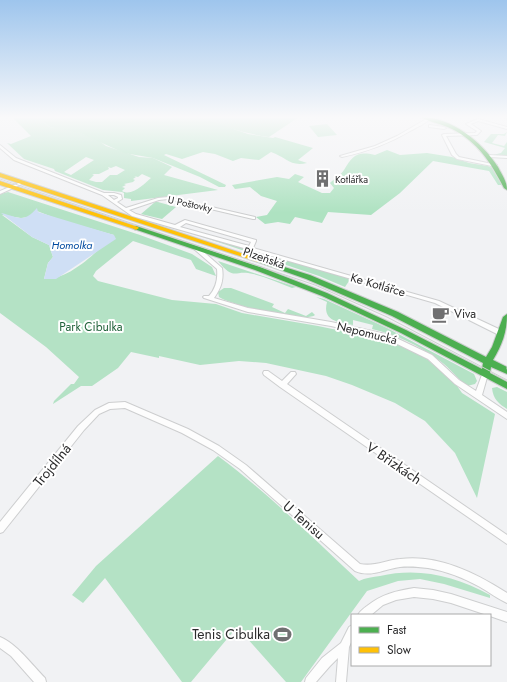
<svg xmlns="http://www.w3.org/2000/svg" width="507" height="682" font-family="Jost,sans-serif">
	<rect width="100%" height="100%" fill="#f1f2f4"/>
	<!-- green -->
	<path fill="#b4e2c5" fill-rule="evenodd" d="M12,117H36L50,127L73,130L98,140L106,146L139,157L153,158L172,167L164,175L218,190L131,201V199L124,198V193L122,192L103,190L55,171L54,169L24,159L7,143L11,144L31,136ZM86,157L94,160L71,175L64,172ZM116,166L125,170L117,175H110L102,182H96L89,180L94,175L92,174H99L109,169L108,167L111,168ZM142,174L151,178C145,183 132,197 122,191L125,188L122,187L126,185L124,184L133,182L135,180L133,179L136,177L134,176L138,177Z
		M206,117H299L269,137C246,134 225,127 203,119Z
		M327,124L337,135L318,137L309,126Z
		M507,132L505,136L498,135L492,143L504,146L507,142V156L493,155L501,153L505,148L484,142L491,134H504Z
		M8,192L140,235L192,254L212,267L216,276L196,269L191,260L133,241L96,271L93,276L98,281L172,300L216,304L242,313L318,326L390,341L410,349L428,360L455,383L462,393L495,414L477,498L455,453L425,421L395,403L352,385L326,376L266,363L239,361L200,365L159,356V358L131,352L118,368L92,386H81L53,404L54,401L71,384H74L79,377L46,347L0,313V194ZM37,211L60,220L114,235C96,252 70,280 44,279L48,263L53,257L49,245L32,237L2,215L21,218L28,217Z
		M155,202H158L176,207L162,219L141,214Z
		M200,236L348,278L349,281L345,287L319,276Z
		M218,261L296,287L292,288C279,283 266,277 253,274C234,269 235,282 218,261Z
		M224,288H231L274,304L272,307L285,313L288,309L306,316L312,312L315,315C306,323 230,305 219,297L218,292Z
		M316,297L324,299L387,328L474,374L477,381L475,384L467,386C457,378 450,368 440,361C420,346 395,334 372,329L373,325L353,320V325C338,322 322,321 327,302Z
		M497,387L507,392V409C499,404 493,399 492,388Z
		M218,456C268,493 313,538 359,581C365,578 373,577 380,576C419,567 455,576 490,595V598L444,584L420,579L398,581L367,591L301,682H286L237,627L191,682H182L105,578L83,603L72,595L96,566Z"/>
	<!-- forest -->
	<path fill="#aee2c1" d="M36,117H199L248,134L273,138L275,137L313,148L298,160L307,163C290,167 286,157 271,152L259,160L241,158L233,161L215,154L203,152L182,159L166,154L164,155L226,185L225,187H219L200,177L153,158L124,153L80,133L50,127Z
		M387,150L400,155L427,153L452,157L469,163L488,166L492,168L502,185H498L489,171L433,161L400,193L371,215L328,212L322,223L295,217L290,224L278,222L265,224L256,217L267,215L277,201L261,196L250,187L235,189L232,185L277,177L289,179L295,174L304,177L298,182L322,193H330L334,188L330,183C334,179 341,175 344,170C353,155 357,151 375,155Z"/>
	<!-- water -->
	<path fill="#cfdff5" d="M37,208L38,212L114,235L116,239L56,279H44L48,263L53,257L49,245L32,237L1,213C19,217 23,224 37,208Z"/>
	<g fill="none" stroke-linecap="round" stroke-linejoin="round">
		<defs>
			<path id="street" d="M505,117H507V119Z
				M428,118L431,119C425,123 418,127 412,130C390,143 367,152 342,157L340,156L375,146L397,136Z
				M478,119L507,127V129L478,121L471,124L481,131L477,135L446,136L456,154L459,157L497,165V167L457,159L452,155L442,135L444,134L475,133L477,131L466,124Z
				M430,125L444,127L446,128L444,129L429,127V125Z
				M0,145L16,158L104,193H114L121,195L122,199L117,202L126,208L158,198L168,197L255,217V219H253L168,199L159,200L129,210L136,214L175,225L185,220L256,240V241L253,248L439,301L503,331L504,333L503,335H499L435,303L132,216L102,195L14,160L0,148ZM108,195H114L118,197V198L114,200ZM186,223L251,242L249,246L180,227Z
				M489,155L507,156V158L490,157L488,156Z
				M21,182L24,183L0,194V191Z
				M194,247H198L222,268C224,280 221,288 214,298L248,308L331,322L390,335L432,355L459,380L476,391L483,372H487L488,374L482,395L507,412V419L455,384L428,359L387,339L331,326L248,312L204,298L203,297L204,296H209C216,288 218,279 217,269L194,249Z
				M264,371H268L282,381L291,372H295L296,374L287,384L507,535V544L280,387L264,375L263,373Z
				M125,402L188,429L219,446L246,465L360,564C374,567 386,560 400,559C438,554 476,573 507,593V603C498,599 489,592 480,587C464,578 446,571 428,568C419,567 409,566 400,567C384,569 371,578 355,571L240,469L213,450L182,433L125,408L110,409L99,414L84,430L3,532L0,533V522L78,426L95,410L109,403Z
				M414,588L433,590L451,594L507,612V622L490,616V615H487L451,603L433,599L414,597L396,600L383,605L371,615H358C360,611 363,609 367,606C382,594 396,591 414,588Z
				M352,625V640L349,647L346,682H336L338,658L330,666L316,682H305L306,678L322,658L341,643L349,627Z
				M0,637C17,644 32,665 45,678L46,682H34L11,656L0,648Z"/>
			<path id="fast" d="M420,117C452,117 482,142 498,167C502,175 507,181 507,190L504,188C491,163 478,142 452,129C442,124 430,122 420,117Z
				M136,226L260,267L327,293L406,330L482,369L483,363L392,316L306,279L258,262L257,261L258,260H262L310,275L398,312L486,357L492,347L503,317L507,314C507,332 502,345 493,360L507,367V374L491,367L490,373L507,382V389L401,333L322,296L255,270L134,229L133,228Z"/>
			<path id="slow" d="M0,173L262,260L263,261L262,262H258L0,177Z
				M0,181L138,227L139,228L136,230L134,229L0,185Z"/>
		</defs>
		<!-- street casing -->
		<use href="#street" stroke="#cdcecf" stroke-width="2"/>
		<!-- fast casing -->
		<use href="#fast" stroke="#cdcecf" stroke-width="2"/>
		<!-- slow casing -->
		<use href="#slow" stroke="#cdcecf" stroke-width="2"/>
		<!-- street -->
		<use href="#street" fill="#fdfdfd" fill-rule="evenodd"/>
		<!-- fast -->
		<use href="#fast" fill="#4caf50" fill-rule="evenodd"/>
		<!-- slow -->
		<use href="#slow" fill="#ffc107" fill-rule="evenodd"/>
		<!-- tram -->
		<path stroke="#d1d1d2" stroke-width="1" d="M0,179L315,285L387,317L507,380
			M507,367V369"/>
	</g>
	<!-- sky -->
	<linearGradient id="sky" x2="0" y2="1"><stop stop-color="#9ec5ed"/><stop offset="0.55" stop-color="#f9f9fa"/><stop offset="1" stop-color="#f9f9fa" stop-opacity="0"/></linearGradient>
	<rect width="507" height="213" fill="url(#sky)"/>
	<!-- icons -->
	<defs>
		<symbol id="building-bare" viewBox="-9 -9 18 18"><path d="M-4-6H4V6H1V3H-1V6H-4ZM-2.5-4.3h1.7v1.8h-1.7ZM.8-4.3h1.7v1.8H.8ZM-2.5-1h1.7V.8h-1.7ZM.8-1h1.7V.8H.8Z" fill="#707071" stroke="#fff" stroke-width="2.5" paint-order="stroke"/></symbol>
		<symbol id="cafe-bare" viewBox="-9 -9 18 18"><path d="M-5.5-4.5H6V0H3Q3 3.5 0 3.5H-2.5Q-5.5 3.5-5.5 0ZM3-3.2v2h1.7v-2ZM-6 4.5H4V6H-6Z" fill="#707071" stroke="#fff" stroke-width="2.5" paint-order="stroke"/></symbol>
		<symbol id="stadium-bare" viewBox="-9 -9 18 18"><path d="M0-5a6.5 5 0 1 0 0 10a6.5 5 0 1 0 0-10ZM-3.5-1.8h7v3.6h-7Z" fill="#707071" stroke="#fff" stroke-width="2.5" paint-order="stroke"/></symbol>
	</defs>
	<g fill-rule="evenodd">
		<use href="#building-bare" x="310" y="166" width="25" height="25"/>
		<use href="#cafe-bare" x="428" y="302" width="25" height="25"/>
		<use href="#stadium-bare" x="270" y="622" width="25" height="25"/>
	</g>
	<g text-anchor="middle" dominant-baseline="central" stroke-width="4" stroke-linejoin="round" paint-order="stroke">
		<!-- far-poi labels -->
		<g font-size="10" fill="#2a2a2b" stroke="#fff" text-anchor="start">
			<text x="335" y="179">Kotlářka</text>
		</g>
		<!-- far-street labels -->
		<g font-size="10" fill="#2a2a2b" stroke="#fff">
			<text transform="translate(190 204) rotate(12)">U Poštovky</text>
		</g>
		<!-- far-water labels -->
		<g font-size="11" font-style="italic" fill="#00499f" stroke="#fff">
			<text x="72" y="245">Homolka</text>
		</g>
		<!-- street labels -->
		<g font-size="12" fill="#2a2a2b" stroke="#fff">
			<text transform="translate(264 258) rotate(19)">Plzeňská</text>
			<text transform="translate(378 285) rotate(16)">Ke Kotlářce</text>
			<text transform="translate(367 333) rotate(14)">Nepomucká</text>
		</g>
		<!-- poi labels -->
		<g font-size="12" fill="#2a2a2b" stroke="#fff" text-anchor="start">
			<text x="454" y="314">Viva</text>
		</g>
		<!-- park labels -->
		<g font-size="12" fill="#21623b" stroke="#fff">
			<text x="91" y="327">Park Cibulka</text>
		</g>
		<!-- near-street labels -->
		<g font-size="14" fill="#2a2a2b" stroke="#fff">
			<text transform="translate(394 463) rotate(34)">V Břízkách</text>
			<text transform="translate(52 465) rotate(-51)">Trojdílná</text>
			<text transform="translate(304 520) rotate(41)">U Tenisu</text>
		</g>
		<!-- near-poi labels -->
		<g font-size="14" fill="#2a2a2b" stroke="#fff" text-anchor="end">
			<text x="270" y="634">Tenis Cibulka</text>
		</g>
	</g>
	<!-- legend -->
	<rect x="351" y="614" width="140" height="52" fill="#ffffff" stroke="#aaaaaa"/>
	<rect x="359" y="627" width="20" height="6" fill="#4caf50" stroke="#aaaaaa"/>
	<text x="387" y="634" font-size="12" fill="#2a2a2b">Fast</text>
	<rect x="359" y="647" width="20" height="6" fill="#ffc107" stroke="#aaaaaa"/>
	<text x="387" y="654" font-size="12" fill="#2a2a2b">Slow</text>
</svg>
